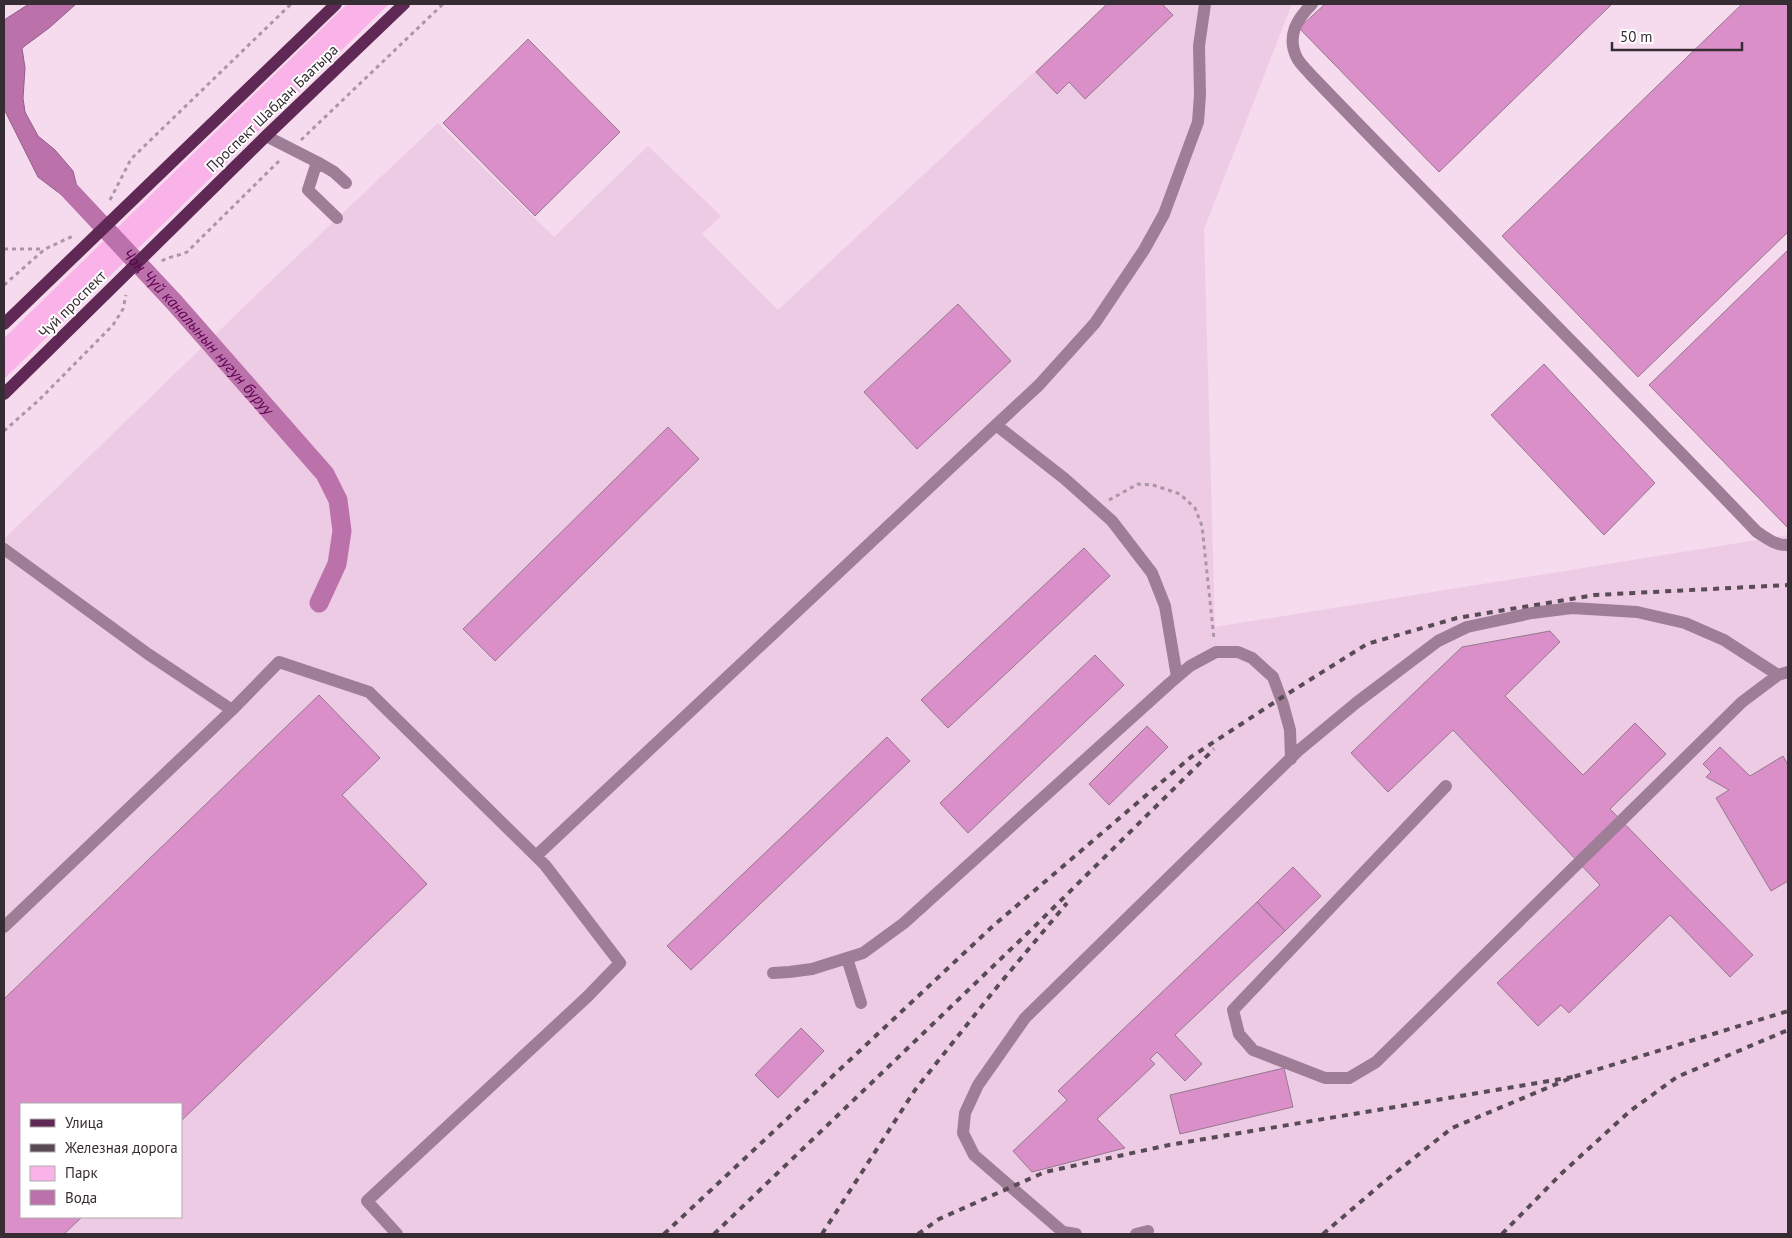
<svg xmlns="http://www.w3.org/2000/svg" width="1792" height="1238" font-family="'PT Sans',sans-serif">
	<rect width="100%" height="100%" fill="#f6daee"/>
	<!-- built -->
	<path fill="#eecbe5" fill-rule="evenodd" d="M1107,4H1292L1204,229L1215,627L1788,535V1234H4V539L252,299L438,123L554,237L648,146L721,216L702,234L778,310ZM21,1104H181V1217H21Z"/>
	<!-- green -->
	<path fill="#fab3e9" d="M347,4H389L4,379V338Z"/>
	<!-- water -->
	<path fill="#bb72ab" stroke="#935d87" d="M29,4H76L49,28L22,48L25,68L23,98L25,112L38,136L55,150L73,171L77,187L71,202L38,177L4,109V20Z"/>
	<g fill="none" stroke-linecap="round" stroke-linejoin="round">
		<!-- canal -->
		<path stroke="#bb72ab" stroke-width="19" id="s1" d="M58,178L174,302L325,474L338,500L342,531L337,564L319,603"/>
	</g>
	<!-- building -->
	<path fill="#db8fc9" stroke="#937a8d" d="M1107,4H1162L1173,15L1085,99L1069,82L1057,94L1036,72Z
		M1325,4H1612L1439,172L1299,28Z
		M1742,4H1788V232L1638,377L1502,236Z
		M528,39L620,132L535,216L443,123Z
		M1788,250V526L1787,527L1649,385Z
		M958,304L1011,361L917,449L864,392Z
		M1544,364L1655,483L1604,535L1491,415Z
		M668,427L699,459L495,661L463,629Z
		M1084,548L1110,576L948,728L921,700Z
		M1550,631L1560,642L1505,696L1583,775L1635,723L1666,754L1610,809L1753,955L1730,977L1670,915L1569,1013L1561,1005L1538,1026L1497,983L1600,885L1453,730L1388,792L1351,753L1462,647Z
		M1095,655L1124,685L968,833L940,803Z
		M319,695L380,758L342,795L427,884L181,1121V1104H21V1217H82L64,1234H4V999Z
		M1147,726L1168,747L1109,805L1089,784Z
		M887,737L910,761L691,970L667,946Z
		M1720,747L1750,776L1783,756L1788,765V881L1771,891L1716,798L1729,790L1706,777L1711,772L1703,764Z
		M1293,867L1321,896L1285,931L1257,902Z
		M1257,902L1285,931L1175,1035L1202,1064L1185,1081L1157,1052L1150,1059L1155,1064L1097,1119L1125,1148L1032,1172L1013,1151L1067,1100L1058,1091Z
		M801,1028L824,1051L778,1098L755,1075Z
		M1284,1068L1293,1107L1180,1134L1170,1095Z"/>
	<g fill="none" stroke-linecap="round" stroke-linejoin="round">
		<!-- path -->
		<path stroke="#ab96a5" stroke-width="3" stroke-dasharray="4 4" stroke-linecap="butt" d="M301,140L443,4
			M110,200L131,159L291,4
			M4,249H44
			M162,261C167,257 179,256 187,252L280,160
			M4,285L45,249L73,236
			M4,431L39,400L113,325L123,309L126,295
			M1109,500L1138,484L1153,485L1180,494L1195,508L1202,526L1214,639"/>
		<!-- minor -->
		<path stroke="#9e7d96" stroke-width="12" d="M1312,4C1297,19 1286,36 1297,58C1300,64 1306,69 1310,74C1458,228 1610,378 1757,532C1767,538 1776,546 1788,545
			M266,136L317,162L308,190L337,218
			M317,162L334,172L346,183
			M4,549L148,654L232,710
			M1177,677L1165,606L1152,573L1112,521L1065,479L996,425L1039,385L1095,323L1144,250L1164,214L1198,122L1200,95L1199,46L1205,4
			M1446,786L1233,1010L1239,1034L1253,1050L1325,1078H1349L1376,1062L1742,702L1778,675L1788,672
			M536,856L996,425
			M4,927L232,710L279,662L369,692L545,865L620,963L587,997L367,1201L397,1234
			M847,958L861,1003
			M773,973L789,972L812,969L863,953L904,923L1170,683L1190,666L1216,652H1238L1252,658L1273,677L1283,704L1290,730L1291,759
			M1076,1234L1063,1232L974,1155L963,1133L965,1113L978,1085L1025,1018L1298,751L1356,703L1438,641L1467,627L1532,613L1572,608L1637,612L1685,623L1724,640L1778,675
			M1136,1234L1148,1231"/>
		<!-- major -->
		<path stroke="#602855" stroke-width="12" d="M4,324L336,4
			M4,394L266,136L404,4"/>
		<!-- rail -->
		<path stroke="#584b54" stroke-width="4" stroke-dasharray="6 6" stroke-linecap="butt" d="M664,1234L993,926L1191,757L1281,698L1367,644L1457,618L1595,595L1788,585
			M714,1234L1035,926L1214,749
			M822,1234L915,1090L997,987L1067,903
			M918,1234L939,1219L1045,1172L1169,1145L1573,1077
			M1323,1234L1385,1181L1452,1128L1573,1077L1788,1011
			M1502,1234L1562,1173L1630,1111L1677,1077L1788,1030"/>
	</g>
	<g text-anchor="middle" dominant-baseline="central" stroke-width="4" stroke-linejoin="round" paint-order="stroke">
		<!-- street labels -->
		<g font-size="15" fill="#362c33" stroke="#fff">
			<text transform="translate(272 108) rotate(-44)">Проспект Шабдан Баатыра</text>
			<text transform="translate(72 304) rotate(-45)">Чуй проспект</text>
		</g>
		<!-- water labels -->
		<g font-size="16" font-style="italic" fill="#600153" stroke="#fff">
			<text stroke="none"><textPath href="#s1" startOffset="208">Чоң Чүй каналынын нугун буруу</textPath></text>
		</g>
	</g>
	<!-- border -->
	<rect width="1792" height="1238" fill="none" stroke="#362c33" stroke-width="10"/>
	<!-- legend -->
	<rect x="20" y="1103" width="162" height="115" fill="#ffffff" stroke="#afabad"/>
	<rect x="30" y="1119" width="25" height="8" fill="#602855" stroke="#afabad"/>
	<text x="65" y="1128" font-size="15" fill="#362c33">Улица</text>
	<rect x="30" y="1144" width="25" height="8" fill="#584b54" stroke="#afabad"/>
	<text x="65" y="1153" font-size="15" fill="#362c33">Железная дорога</text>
	<rect x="30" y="1166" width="25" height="15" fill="#fab3e9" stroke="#afabad"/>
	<text x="65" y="1178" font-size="15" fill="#362c33">Парк</text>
	<rect x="30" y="1190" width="25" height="15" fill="#bb72ab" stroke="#afabad"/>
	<text x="65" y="1203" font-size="15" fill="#362c33">Вода</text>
	<!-- scale -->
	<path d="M1612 42v8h130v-8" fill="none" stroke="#362c33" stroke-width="2.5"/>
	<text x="1620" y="42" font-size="15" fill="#362c33" stroke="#ffffff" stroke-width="4" paint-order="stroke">50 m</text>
</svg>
